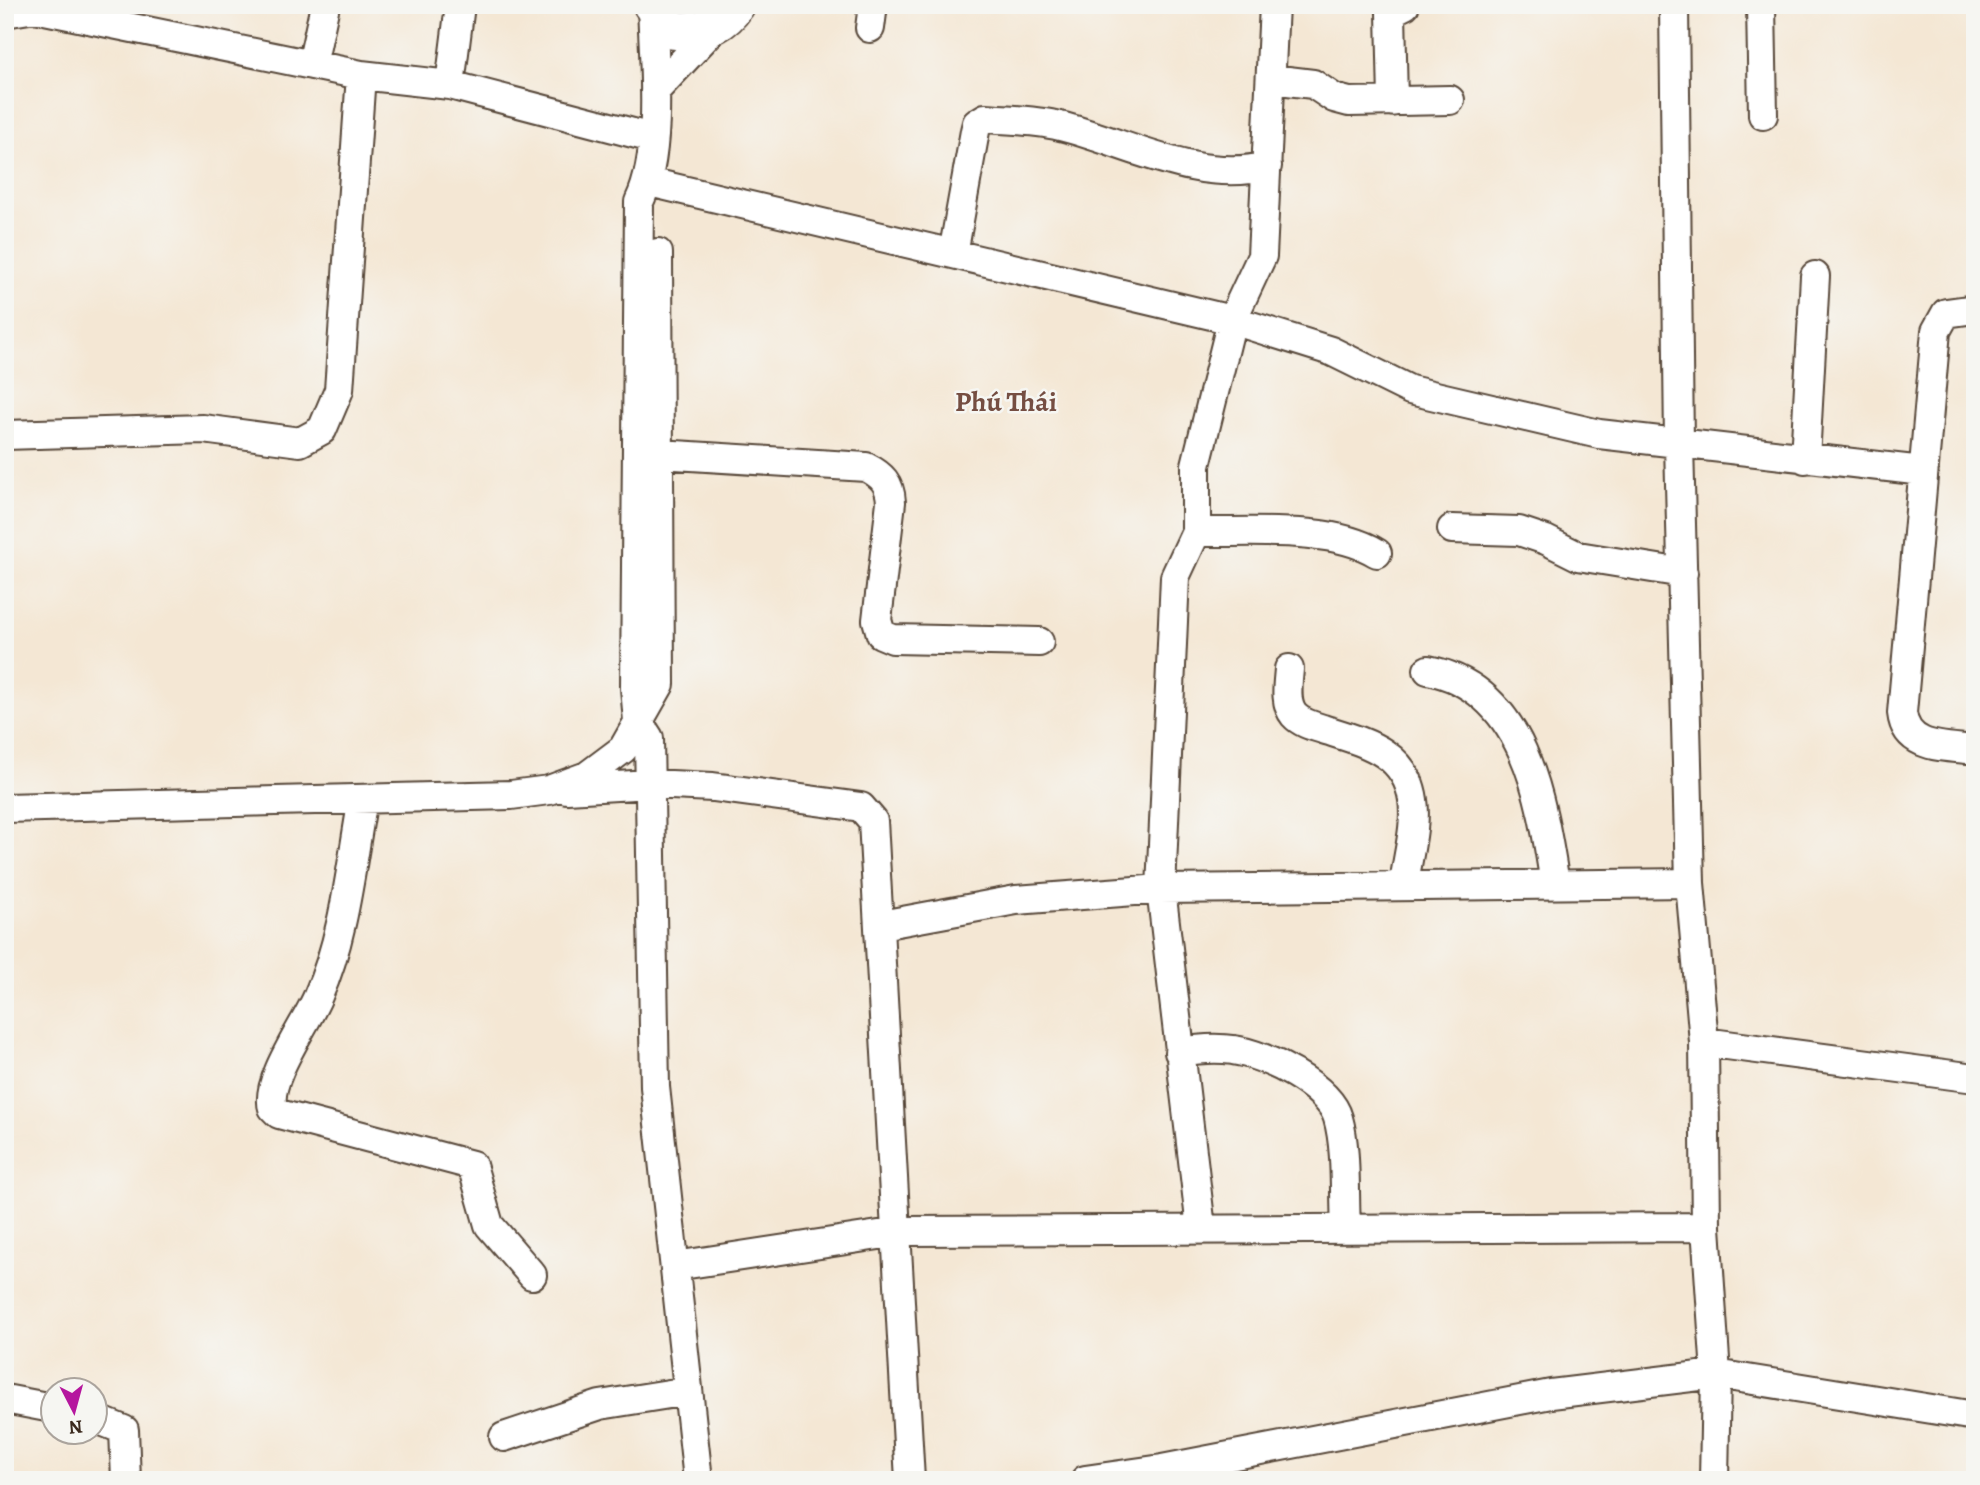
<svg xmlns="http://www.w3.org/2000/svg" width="1980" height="1485" font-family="Alegreya,serif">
	<rect width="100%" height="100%" fill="#f6f6f2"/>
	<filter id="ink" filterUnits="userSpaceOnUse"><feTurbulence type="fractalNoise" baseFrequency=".0143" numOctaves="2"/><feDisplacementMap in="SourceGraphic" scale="14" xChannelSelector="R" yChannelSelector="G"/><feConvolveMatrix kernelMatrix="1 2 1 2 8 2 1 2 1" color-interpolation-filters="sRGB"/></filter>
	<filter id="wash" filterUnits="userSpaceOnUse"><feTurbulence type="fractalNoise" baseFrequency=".00686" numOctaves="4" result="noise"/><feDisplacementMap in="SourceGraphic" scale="28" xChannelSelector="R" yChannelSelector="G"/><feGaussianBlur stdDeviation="1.57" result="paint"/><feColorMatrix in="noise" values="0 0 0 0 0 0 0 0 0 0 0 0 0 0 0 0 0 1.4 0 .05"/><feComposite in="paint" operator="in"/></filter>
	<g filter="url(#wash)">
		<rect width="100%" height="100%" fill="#f4e7d4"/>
	</g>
	<g filter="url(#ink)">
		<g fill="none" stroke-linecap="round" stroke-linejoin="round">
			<defs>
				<path id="minor" d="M1761,5L1763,115
					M652,7C654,62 663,153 639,202L635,688L638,721L649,738L655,1087L698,1480
					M5,13L35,8L361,75L450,85L652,138
					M870,28L873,5
					M312,65L325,5
					M1271,79L1313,84L1334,98L1349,102L1450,100
					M450,85L460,5
					M655,91L716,26
					M1393,102L1391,12L1405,5
					M649,182L1232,320L1331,351L1410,390L1599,434L1923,471
					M953,254L975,131L977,123L985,118C1010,120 1036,120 1060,126C1126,142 1198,184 1267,166
					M1975,309L1946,313L1936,331L1902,713C1906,750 1946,746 1975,750
					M5,435L203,429L300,442L322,430L339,390L361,75
					M659,454L866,467C882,475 890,483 891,502L877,620L881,634L893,639L1039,642
					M1805,459L1815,276
					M1452,529L1519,531L1546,540L1578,556L1683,573
					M1196,532C1249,533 1332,525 1377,553
					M1289,669C1288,683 1284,703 1294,715C1301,723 1313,726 1323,729C1363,742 1406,751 1413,800C1417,826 1407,858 1404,885
					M1428,670C1526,689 1542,802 1555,884
					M567,789L650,784L713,787L861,807L873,821L910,1480
					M363,799C351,864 345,935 318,996C307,1023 264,1081 273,1108L279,1114L472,1165L489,1225L532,1275
					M5,808L511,795L549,790L587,776L623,749L660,684L658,253
					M881,925L1016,900L1161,889L1690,883
					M1704,1042L1975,1078
					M1179,1052C1197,1049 1215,1047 1233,1050C1265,1054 1329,1086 1338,1118C1347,1149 1344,1194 1346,1227
					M1201,1228L1161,889L1175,577L1196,532V465L1232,320L1262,256L1274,5
					M675,1266L905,1231L1706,1227
					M5,1399L52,1408
					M94,1418L124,1430L126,1480
					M504,1437L600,1405L688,1391
					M1085,1480L1162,1469L1551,1394L1716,1374L1706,1227L1704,1042L1690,883L1679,444L1674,5
					M1714,1480L1716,1374L1975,1416"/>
				<path id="major" d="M652,5L672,30C698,33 721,28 736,5"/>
			</defs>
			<!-- minor casing -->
			<use href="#minor" stroke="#574639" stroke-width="32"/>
			<!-- major casing -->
			<use href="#major" stroke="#574639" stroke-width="40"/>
			<!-- minor -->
			<use href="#minor" stroke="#fff" stroke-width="28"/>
			<!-- major -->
			<use href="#major" stroke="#fff" stroke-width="37"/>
		</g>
	</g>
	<g text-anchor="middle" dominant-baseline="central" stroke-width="5" stroke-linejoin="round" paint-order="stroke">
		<!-- district labels -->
		<g font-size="28" font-weight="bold" fill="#754e42" stroke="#f6f6f2">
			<text x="1006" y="402">Phú Thái</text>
		</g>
	</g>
	<!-- margin -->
	<rect width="1980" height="1485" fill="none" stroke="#f6f6f2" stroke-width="28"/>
	<!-- north arrow -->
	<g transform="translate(74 1411) rotate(174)"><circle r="33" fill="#f6f6f2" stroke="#aba49d" stroke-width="2"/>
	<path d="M0-5L12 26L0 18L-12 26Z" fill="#b5179e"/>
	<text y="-10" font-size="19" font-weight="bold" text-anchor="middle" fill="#3b2a1e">N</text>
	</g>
</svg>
